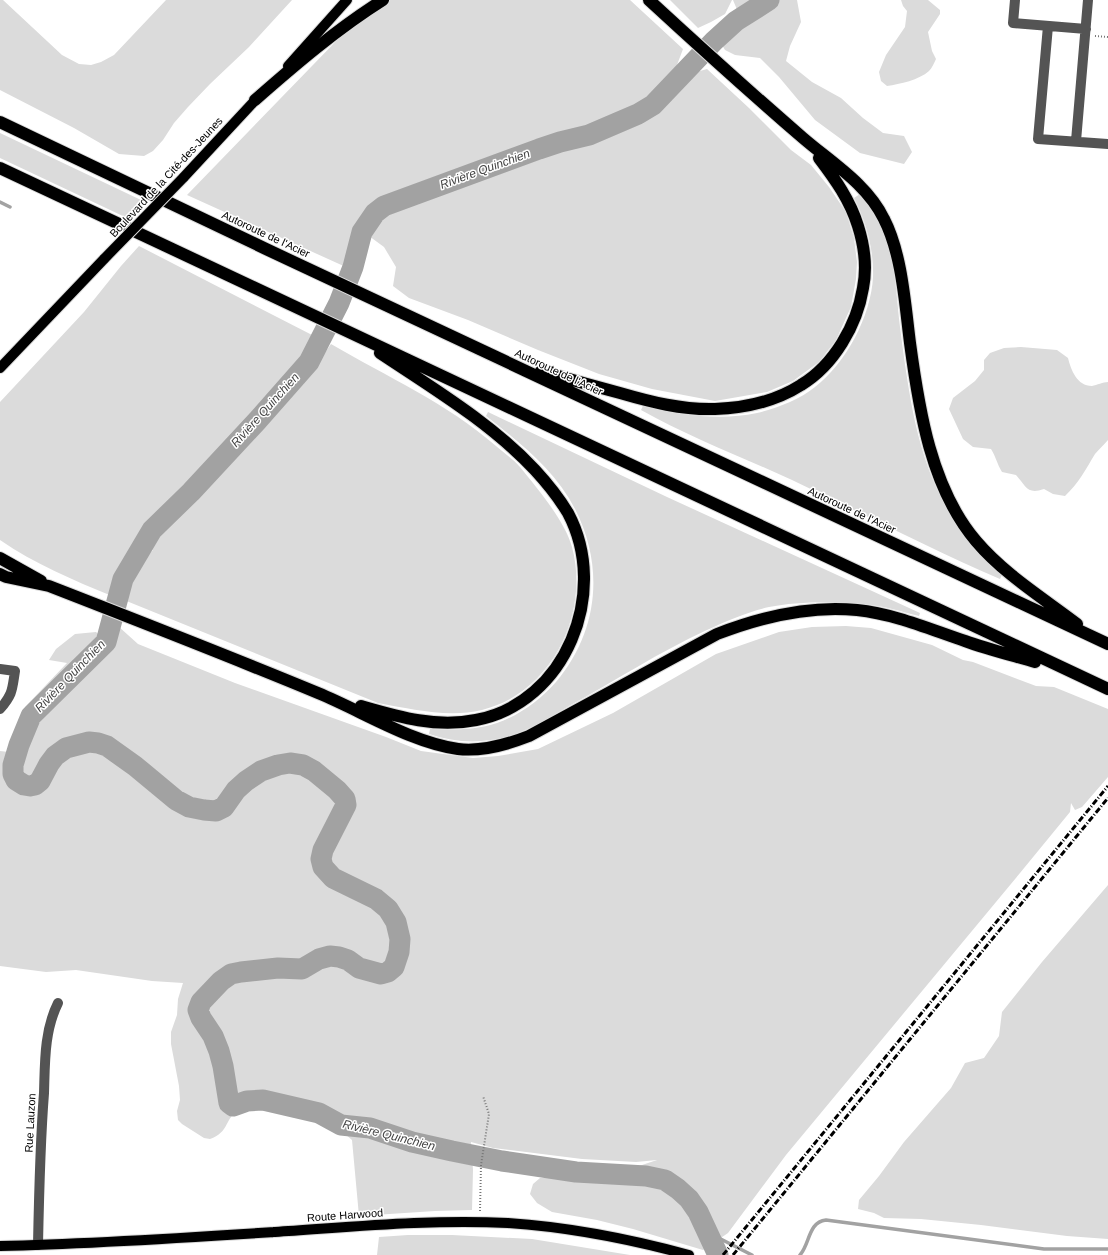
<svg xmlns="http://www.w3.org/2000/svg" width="1108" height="1255" font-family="Helvetica,sans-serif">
	<rect width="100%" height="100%" fill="#fff"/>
	<!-- green -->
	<path fill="#dbdbdb" d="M0,0H3L62,55L79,64L91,65L101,62L114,55L166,0H292L249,47L210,84L188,107L174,123L163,140L153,151L144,156L119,154L74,128L0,90Z
		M376,0H630L683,49L677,65L662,90L672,100L686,75L707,69L749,108L791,150L811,165L829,187L846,212L854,238L857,262L856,279L851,307L836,340L819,362L793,381L767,392L715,401L652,389L599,374L538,350L468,320L409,298L393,286L396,267L384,247L358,228L351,250L348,268L187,195Z
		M670,0H732L725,14L711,22L698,28Z
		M733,0H797L801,22L790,46L786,61L812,82L841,98L863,118L883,133L904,136L912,152L904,164L860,153L815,120L779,77L760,58L735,55L725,50L719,40L724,31L743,24Z
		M901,0H928L940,10V14L928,32L932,51L936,59C934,63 932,68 929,71C919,80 900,84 887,86L881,81L879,72L886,55L905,27L907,11L903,6Z
		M0,133L141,200L125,217L0,158Z
		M860,194C869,207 879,220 886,235C888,240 889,247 890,252C896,277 897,302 900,327C913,425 923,506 1002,575L1000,579C930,549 862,513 792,480C742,457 689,437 641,410L643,406C679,415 720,421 757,413C777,408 799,400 815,387C846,363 871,316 873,277C874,250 866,221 854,198Z
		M139,246L314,336C310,353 291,373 279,386L285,404L309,375L331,344C387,377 447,403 496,446C504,453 513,459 520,467C537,488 565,521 572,547C590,613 552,693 482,710C448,718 411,709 378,703L124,600L128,578L138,563L153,550L137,547L130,556L112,596C73,580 35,564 0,540V402L84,312L121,266Z
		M1021,347L1057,350L1068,358C1071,370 1077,386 1092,386C1097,385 1103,382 1108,382V440C1104,445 1099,449 1095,454C1086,469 1078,484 1065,496L1053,494L1044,489C1027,495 1026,486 1016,475L1002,472C997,464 996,457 991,449L973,447L963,439L949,409L953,398L975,381L984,370V360L990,353L1004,348Z
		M488,412L667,497L920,613L919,616C903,612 887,607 872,605C842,601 798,601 769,607C747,612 727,621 707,630C659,652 615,681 569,706C550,717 530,730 509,736C482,744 456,743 429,734L430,729C452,730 476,730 497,723C520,715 540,700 556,682C598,632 605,568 575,509C555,470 520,443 486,416Z
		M118,626L138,644L235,683L386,737L421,751L473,758L498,756L538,749L613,713L716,654L779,632L812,627L846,626L871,628L932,645L963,660L973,662L1036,686L1054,687L1108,709V777L1082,807L1075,810L1071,803L1070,812L1020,873L786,1155L728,1233L703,1250L633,1229L597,1220L552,1212L537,1203L530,1194L533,1184L540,1178L606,1177L657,1160L636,1162L582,1159L493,1148L471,1142L473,1170L472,1210L435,1211L359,1216L352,1140C335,1124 311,1115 288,1111C281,1110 274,1111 266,1111C256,1110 247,1103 237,1111C224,1121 229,1132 210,1139L204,1138L182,1124L178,1120L177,1111L180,1100L179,1086L171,1044V1032L177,1015L178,999L183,983L152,981L76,970L46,972L0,966V751L9,752L25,707L67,663L49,660L56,649L75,634L96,632L111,646Z
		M1108,885V1239L1067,1236L981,1225L921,1219L884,1218L874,1213L858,1209L859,1200L879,1176L904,1142L951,1088L965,1063L984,1058L999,1036L1002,1012L1042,962Z
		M408,1235H452L532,1239L630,1255H377L379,1237Z"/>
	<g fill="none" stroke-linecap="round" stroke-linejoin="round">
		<!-- stream -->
		<path stroke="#a2a2a2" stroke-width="3.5" d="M0,202L10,207
			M709,1233L752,1255
			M800,1255C810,1244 808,1222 826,1220L1044,1249H1108"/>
		<!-- river -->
		<path stroke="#a2a2a2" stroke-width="21" d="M718,1255L698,1212L689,1199L678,1189L665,1180L646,1176L576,1172L502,1161L452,1151L412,1142L370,1128L341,1125L319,1113L263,1100L247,1101L233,1106L229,1103L223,1066L219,1051L213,1036L201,1018L198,1010L201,1002L221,981L231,974L241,972L278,968L302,969L319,959L330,956L339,957L348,960L359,968L381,974L388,972L394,967L399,952L400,939L396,922L388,909L376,899L333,878L323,867L321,859L323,850L346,805L345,799L337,790L314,771L303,765L290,763L278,765L261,771L246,781L236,790L224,807L216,811L204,810L189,807L176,800L135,766L107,746L98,743L89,742L66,748L55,756L49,764L40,781L35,785L30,786L24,785L16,780L13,774V765L19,745L31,716L106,642L123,579L152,530L191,492L257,421L309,362L339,303L353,267L362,232L375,213L384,206L539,149L560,142L589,135L638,114L653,105L714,41L736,21L769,0"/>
		<defs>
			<path id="major" d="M288,66L347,0
				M183,178L261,94
				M0,368L105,258
				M0,1246C92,1244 183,1238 275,1232C352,1227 430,1219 508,1223C569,1227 630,1239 689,1255"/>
			<path id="highway" d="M649,0C700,47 751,93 803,138C832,163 867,184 884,219C902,254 905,304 910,343C919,410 931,488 976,541C1004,574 1043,598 1077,624
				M255,100C296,64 337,29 383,0
				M0,122L266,249L1108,644
				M0,168L1108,689
				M541,371C568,379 594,386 620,393C651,402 682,410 715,409C745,408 776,401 801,385C834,365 857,325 863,288C867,268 864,245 858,226C850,200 835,179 819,158
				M0,558L41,581
				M0,574L6,577L49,586C139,621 229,656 318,693C362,711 410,742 458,749C482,752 506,745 529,736L717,634C761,617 809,605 857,610C895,614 929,629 965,641C987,649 1011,655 1035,662
				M361,706C399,717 436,728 476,720C566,703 610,592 568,513C559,498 547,483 535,470C491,423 434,389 380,353"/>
		</defs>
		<!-- major casing -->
		<use href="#major" stroke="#dbdbdb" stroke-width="12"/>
		<!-- highway casing -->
		<use href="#highway" stroke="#dbdbdb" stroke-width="14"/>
		<!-- path -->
		<path stroke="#767676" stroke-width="2" stroke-dasharray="1 2" stroke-linecap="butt" d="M1095,36L1108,37
			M480,1211L481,1165L489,1114L483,1096"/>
		<!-- minor -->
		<path stroke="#545454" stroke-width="10" d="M1015,0L1013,23L1086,29
			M1048,26L1038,139L1108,144
			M1076,141L1088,0
			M0,669L15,671C12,690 13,694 0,709
			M38,1245C39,1194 40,1144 44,1093C45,1063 44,1031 58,1003"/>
		<!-- major -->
		<use href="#major" stroke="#000" stroke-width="10"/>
		<!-- highway -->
		<use href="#highway" stroke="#000" stroke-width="12"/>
		<!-- rail -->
		<path stroke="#000" stroke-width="3" stroke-dasharray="6 2 1 2" stroke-linecap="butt" d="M723,1255L1108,786
			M733,1255L1108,798"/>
		<defs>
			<path id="major-bridge" d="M105,258L183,178"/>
		</defs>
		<!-- major-bridge casing -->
		<use href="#major-bridge" stroke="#dbdbdb" stroke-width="12" stroke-linecap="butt"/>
		<!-- major-bridge -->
		<use href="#major-bridge" stroke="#000" stroke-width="10"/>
	</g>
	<g text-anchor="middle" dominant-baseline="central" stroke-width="3" stroke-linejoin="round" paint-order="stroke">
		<!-- street labels -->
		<g font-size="11" fill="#000" stroke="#fff">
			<text transform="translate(166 177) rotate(-47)">Boulevard de la Cité-des-Jeunes</text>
			<text transform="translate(266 234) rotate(25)">Autoroute de l'Acier</text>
			<text transform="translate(559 372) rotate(25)">Autoroute de l'Acier</text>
			<text transform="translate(852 510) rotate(25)">Autoroute de l'Acier</text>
			<text transform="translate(30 1123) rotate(-87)">Rue Lauzon</text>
			<text transform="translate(345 1215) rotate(-4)">Route Harwood</text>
		</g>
		<!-- water labels -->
		<g font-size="12" font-style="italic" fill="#434343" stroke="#fff">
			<text transform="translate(485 169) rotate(-20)">Rivière Quinchien</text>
			<text transform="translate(265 410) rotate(-48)">Rivière Quinchien</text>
			<text transform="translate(70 676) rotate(-46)">Rivière Quinchien</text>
			<text transform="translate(389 1135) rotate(14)">Rivière Quinchien</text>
		</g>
	</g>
</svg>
